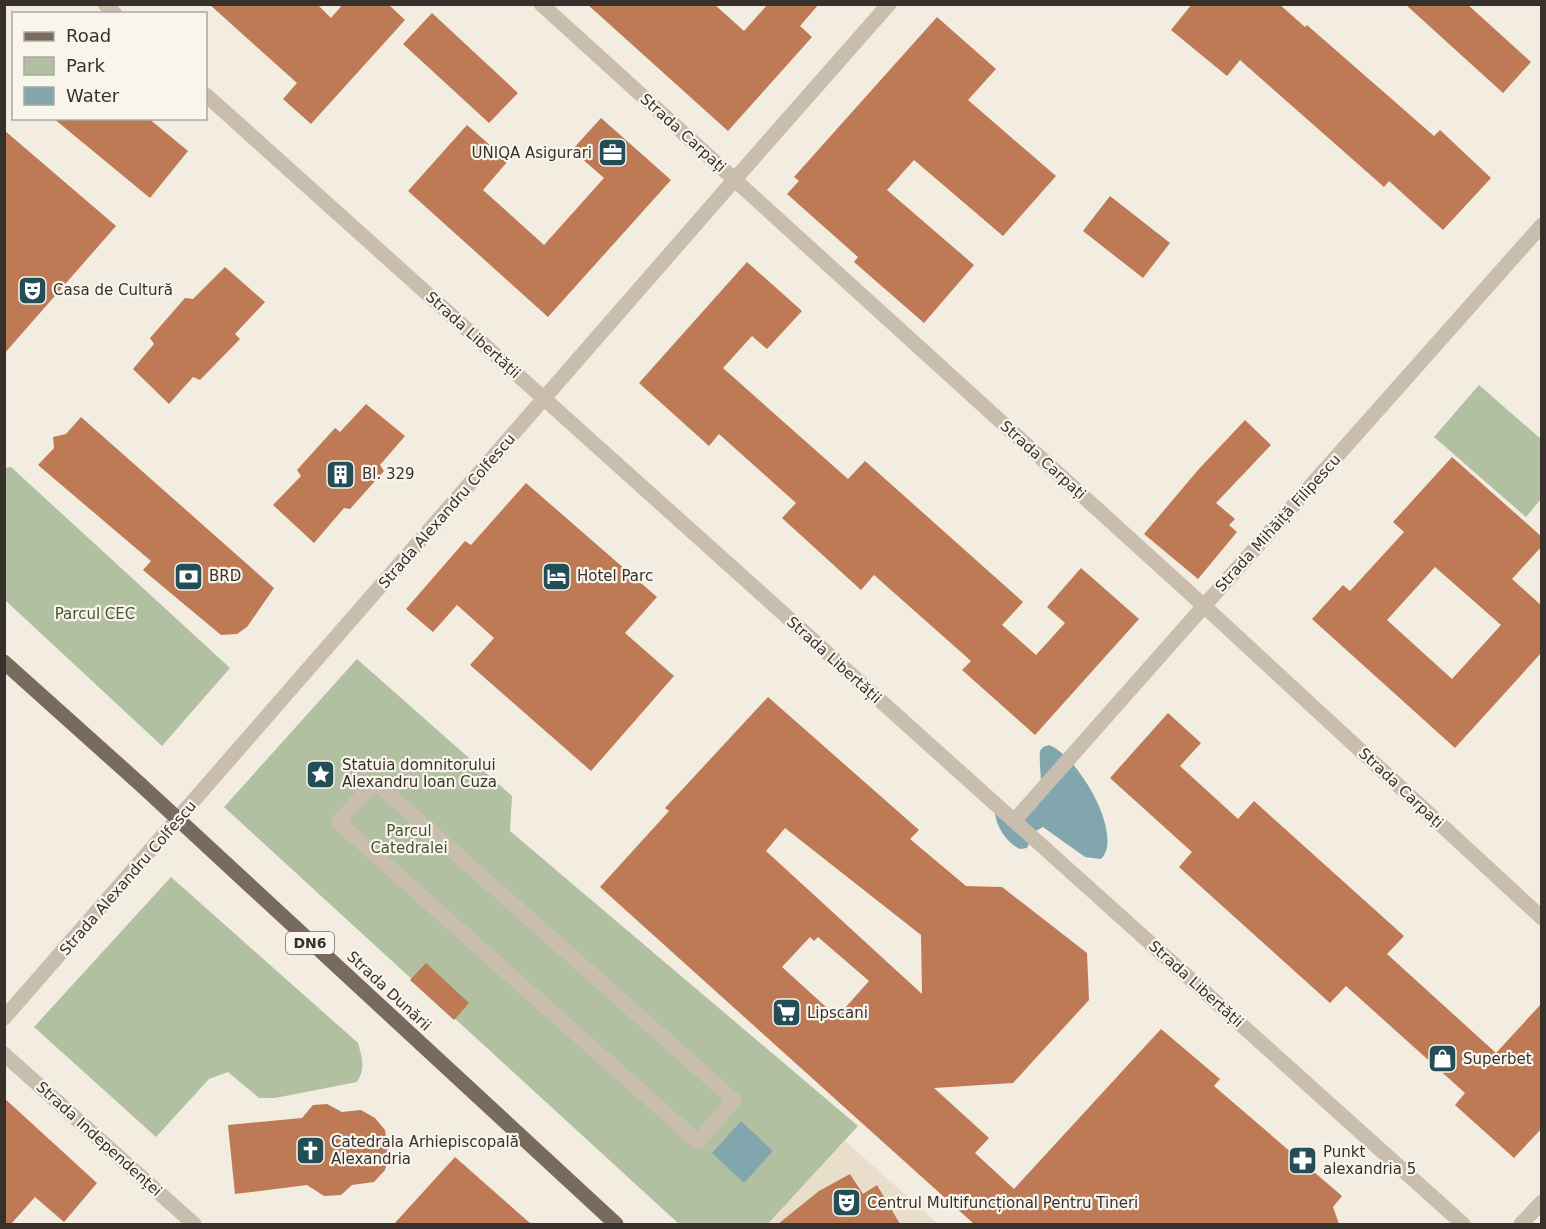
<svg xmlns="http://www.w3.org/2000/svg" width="1546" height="1229" font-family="'DejaVu Sans',sans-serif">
	<rect width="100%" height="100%" fill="#f2ece1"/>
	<!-- green -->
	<path fill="#b2c0a2" d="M1479,385L1541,439V499L1526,517L1434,437Z
		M11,467L230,668L162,746L5,600L4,468Z
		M357,659L512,796L510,831L858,1126L768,1224H679L224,807Z
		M171,877L358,1043C362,1058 366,1068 357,1082L275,1098H259L228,1072L209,1079L156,1137L34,1027Z"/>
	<!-- plaza -->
	<path fill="#e8dec9" d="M845,1141L938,1224H900L877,1186L863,1194L850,1174L819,1191L793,1212L784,1224H768Z"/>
	<!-- water -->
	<path fill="#82a6ad" d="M1049,745C1077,755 1125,835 1101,859L1085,857L1043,827L1034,832L1027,848L1020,849C1007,843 997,828 995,814L998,811L1030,813C1048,803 1038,769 1040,751L1043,747Z
		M741,1121L773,1151L744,1183L712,1153Z"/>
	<!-- building -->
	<path fill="#bd7a54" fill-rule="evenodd" d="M209,4H317L331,18L343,4H388L405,20L311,124L283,99L297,83Z
		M587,4H714L744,31L768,4H819L800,26L812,37L728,131Z
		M1192,4H1279L1305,27L1307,25L1434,136L1440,130L1491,178L1443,230L1389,181L1384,187L1240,60L1227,76L1171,30Z
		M1405,4H1467L1531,62L1503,93Z
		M432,13L518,93L489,123L403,44Z
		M937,17L996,69L968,100L1056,176L1003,236L914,160L887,190L974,265L924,323L854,262L858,257L787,194L799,181L794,177Z
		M53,118H148L188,151L150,198Z
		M601,118L671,180L548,317L408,191L467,125L508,161L483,190L544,245L604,178L572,150Z
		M4,130L116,226L4,354Z
		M1110,196L1170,243L1143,278L1083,231Z
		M747,262L802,311L767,349L752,336L723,368L848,479L865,461L1023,602L1002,625L1036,655L1065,623L1047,607L1081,568L1139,619L1035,735L962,670L971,661L874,575L861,590L782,518L796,503L719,434L709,446L639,383Z
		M225,267L265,302L235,334L240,339L200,380L193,377L169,404L133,369L154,344L150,338L185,298L193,299Z
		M366,404L405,436L380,465L384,471L350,509L344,508L314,543L273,505L301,476L297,470L335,428L340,432Z
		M81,417L274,588L247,627L237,634L221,635L143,570L151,561L38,465L54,448L53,437L66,434Z
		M1245,420L1271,445L1216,503L1235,519L1229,525L1237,532L1198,579L1144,534L1198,470Z
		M1452,457L1542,537V546L1512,579L1542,606V652L1455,748L1312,619L1343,585L1350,591L1404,532L1393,522ZM1435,567L1501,625L1452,679L1387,620Z
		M526,483L657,597L625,633L674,676L591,771L470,665L494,638L457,605L433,632L406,609L465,541L471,545Z
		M768,697L919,830L910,839L966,886L1002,887L1087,953L1089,1000L1013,1083L934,1088L989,1138L975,1153L1014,1189L1161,1029L1220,1079L1214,1086L1342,1196L1333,1207L1339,1224H974L600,887L669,811L665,808ZM785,828L921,935L922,994L766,851ZM810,937L814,941L818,937L869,981L837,1017L782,967Z
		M1168,713L1201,743L1180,766L1238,819L1254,801L1404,936L1387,954L1496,1053L1542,1003V1128L1514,1158L1455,1105L1465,1093L1346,986L1330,1003L1179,867L1192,852L1110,778Z
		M426,963L469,1003L454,1020L410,980Z
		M4,1098L97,1183L64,1222L35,1197L11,1224H4Z
		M327,1104L342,1112L361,1110L375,1118L385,1130L389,1157L385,1170L374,1182L352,1185L341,1195L324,1196L307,1185L235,1194L228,1125L302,1118L313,1105Z
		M455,1157L531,1224H394Z
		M850,1174L863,1194L877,1185L900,1224H778L819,1191Z"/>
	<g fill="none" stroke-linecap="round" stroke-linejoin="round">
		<!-- pedestrian -->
		<path stroke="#c9bdad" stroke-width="15" d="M105,4L115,14
			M206,95L1463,1224
			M375,782L734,1100L698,1142L338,822Z
			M1014,821L1204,606"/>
		<!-- minor -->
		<path stroke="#c9bdad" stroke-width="15" d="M541,4L1204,606L1542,918
			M1204,606L1542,225
			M4,1018C301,681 592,340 889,4
			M4,1054L194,1224
			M1521,1224L1542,1202"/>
		<!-- primary -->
		<path stroke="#796a5e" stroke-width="15" d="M4,662L140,784L616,1224"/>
	</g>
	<!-- icons -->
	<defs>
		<symbol id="office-square" viewBox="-11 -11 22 22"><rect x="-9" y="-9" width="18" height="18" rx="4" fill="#244e57" stroke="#f9f5ed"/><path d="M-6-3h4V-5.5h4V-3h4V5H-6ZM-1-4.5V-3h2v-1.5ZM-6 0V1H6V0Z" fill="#fff"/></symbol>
		<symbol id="theatre-square" viewBox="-11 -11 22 22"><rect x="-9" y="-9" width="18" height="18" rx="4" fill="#244e57" stroke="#f9f5ed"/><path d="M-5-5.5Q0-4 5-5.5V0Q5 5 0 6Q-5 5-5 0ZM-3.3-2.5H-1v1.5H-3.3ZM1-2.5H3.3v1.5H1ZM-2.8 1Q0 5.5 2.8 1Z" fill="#fff"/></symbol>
		<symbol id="building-square" viewBox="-11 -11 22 22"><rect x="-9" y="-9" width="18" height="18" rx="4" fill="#244e57" stroke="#f9f5ed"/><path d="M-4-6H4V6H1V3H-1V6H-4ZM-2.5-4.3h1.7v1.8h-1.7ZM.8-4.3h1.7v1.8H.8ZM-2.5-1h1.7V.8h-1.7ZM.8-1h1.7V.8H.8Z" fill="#fff"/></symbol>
		<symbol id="bank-square" viewBox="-11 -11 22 22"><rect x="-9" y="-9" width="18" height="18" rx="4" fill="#244e57" stroke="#f9f5ed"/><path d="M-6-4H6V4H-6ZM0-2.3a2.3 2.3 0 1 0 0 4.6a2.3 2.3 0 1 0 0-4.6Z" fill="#fff"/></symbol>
		<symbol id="hotel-square" viewBox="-11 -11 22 22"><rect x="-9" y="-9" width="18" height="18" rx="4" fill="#244e57" stroke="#f9f5ed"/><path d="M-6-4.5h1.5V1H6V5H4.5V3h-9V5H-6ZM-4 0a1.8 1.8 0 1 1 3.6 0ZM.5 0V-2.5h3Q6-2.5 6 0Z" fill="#fff"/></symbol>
		<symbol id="sight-square" viewBox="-11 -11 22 22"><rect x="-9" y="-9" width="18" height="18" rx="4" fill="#244e57" stroke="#f9f5ed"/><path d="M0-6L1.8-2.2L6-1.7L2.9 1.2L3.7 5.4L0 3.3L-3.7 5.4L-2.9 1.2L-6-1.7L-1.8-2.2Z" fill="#fff"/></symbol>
		<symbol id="supermarket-square" viewBox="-11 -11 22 22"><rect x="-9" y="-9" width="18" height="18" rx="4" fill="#244e57" stroke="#f9f5ed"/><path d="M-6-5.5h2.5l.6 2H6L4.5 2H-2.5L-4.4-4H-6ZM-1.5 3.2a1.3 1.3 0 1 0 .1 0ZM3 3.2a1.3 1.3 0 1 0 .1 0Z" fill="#fff"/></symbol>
		<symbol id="shop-square" viewBox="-11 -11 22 22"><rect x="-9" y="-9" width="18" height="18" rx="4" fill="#244e57" stroke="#f9f5ed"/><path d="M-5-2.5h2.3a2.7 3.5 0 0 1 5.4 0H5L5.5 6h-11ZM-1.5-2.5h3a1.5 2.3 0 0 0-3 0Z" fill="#fff"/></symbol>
		<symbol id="church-square" viewBox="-11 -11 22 22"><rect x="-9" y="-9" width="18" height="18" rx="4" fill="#244e57" stroke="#f9f5ed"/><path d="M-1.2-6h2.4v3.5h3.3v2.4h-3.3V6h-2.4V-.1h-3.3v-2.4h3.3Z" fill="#fff"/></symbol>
		<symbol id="pharmacy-square" viewBox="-11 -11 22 22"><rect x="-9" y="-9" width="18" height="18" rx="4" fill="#244e57" stroke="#f9f5ed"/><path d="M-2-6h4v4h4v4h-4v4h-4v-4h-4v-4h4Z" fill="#fff"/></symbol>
	</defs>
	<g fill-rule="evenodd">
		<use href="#office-square" x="596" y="136" width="33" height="33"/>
		<use href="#theatre-square" x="16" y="274" width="33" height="33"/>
		<use href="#building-square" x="324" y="458" width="33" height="33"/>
		<use href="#bank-square" x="172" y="560" width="33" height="33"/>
		<use href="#hotel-square" x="540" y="560" width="33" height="33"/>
		<use href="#sight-square" x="304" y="758" width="33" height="33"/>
		<use href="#supermarket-square" x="770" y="996" width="33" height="33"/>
		<use href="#shop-square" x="1426" y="1042" width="33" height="33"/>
		<use href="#church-square" x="294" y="1134" width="33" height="33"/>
		<use href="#pharmacy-square" x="1286" y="1144" width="33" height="33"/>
		<use href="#theatre-square" x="830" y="1186" width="33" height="33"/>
	</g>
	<g text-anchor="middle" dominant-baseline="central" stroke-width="4.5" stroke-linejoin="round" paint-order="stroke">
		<!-- shield labels -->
		<rect fill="#f9f5ed" stroke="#726c65" stroke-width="1.5" x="286" y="932" width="48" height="22" rx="4.5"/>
		<g font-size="14" font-weight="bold" fill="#38312b">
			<text x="310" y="943">DN6</text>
		</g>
		<!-- street labels -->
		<g font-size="15" fill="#38312b" stroke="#f9f5ed">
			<text transform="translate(683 133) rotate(42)">Strada Carpați</text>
			<text transform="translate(473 335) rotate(42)">Strada Libertății</text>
			<text transform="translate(1043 460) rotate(42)">Strada Carpați</text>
			<text transform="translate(447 511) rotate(-49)">Strada Alexandru Colfescu</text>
			<text transform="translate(1278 523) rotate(-48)">Strada Mihăiță Filipescu</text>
			<text transform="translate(834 660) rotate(42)">Strada Libertății</text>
			<text transform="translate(1401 788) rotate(43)">Strada Carpați</text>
			<text transform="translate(128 878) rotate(-49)">Strada Alexandru Colfescu</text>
			<text transform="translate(1196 984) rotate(42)">Strada Libertății</text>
			<text transform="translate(389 991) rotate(43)">Strada Dunării</text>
			<text transform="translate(99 1139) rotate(42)">Strada Independenței</text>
		</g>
		<!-- poi labels -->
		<g font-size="15" fill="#38312b" stroke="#f9f5ed" text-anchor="start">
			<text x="592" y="153" text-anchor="end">UNIQA Asigurari</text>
			<text x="53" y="290">Casa de Cultură</text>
			<text x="362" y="474">Bl. 329</text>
			<text x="209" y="576">BRD</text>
			<text x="577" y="576">Hotel Parc</text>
			<text x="342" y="765">Statuia domnitorului<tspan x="342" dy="17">Alexandru Ioan Cuza</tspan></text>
			<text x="807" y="1013">Lipscani</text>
			<text x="1463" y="1059">Superbet</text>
			<text x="331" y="1142">Catedrala Arhiepiscopală<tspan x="331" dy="17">Alexandria</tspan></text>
			<text x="1323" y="1152">Punkt<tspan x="1323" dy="17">alexandria 5</tspan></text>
			<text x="867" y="1203">Centrul Multifuncțional Pentru Tineri</text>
		</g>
		<!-- park labels -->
		<g font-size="15" fill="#445531" stroke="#f9f5ed">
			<text x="95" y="614">Parcul CEC</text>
			<text x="409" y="831">Parcul<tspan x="409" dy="17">Catedralei</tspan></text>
		</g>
	</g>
	<!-- border -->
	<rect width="1546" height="1229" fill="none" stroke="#38312b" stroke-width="12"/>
	<!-- legend -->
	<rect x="12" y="12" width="195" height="108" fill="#f9f5ed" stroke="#aca79f" stroke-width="1.5"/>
	<rect x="24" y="32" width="30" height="9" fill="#796a5e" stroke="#aca79f" stroke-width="1.5"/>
	<text x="66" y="42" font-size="18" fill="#38312b">Road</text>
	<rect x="24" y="57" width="30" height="18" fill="#b2c0a2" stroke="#aca79f" stroke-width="1.5"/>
	<text x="66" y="72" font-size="18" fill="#38312b">Park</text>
	<rect x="24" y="87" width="30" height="18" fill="#82a6ad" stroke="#aca79f" stroke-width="1.5"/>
	<text x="66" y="102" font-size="18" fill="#38312b">Water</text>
</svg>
